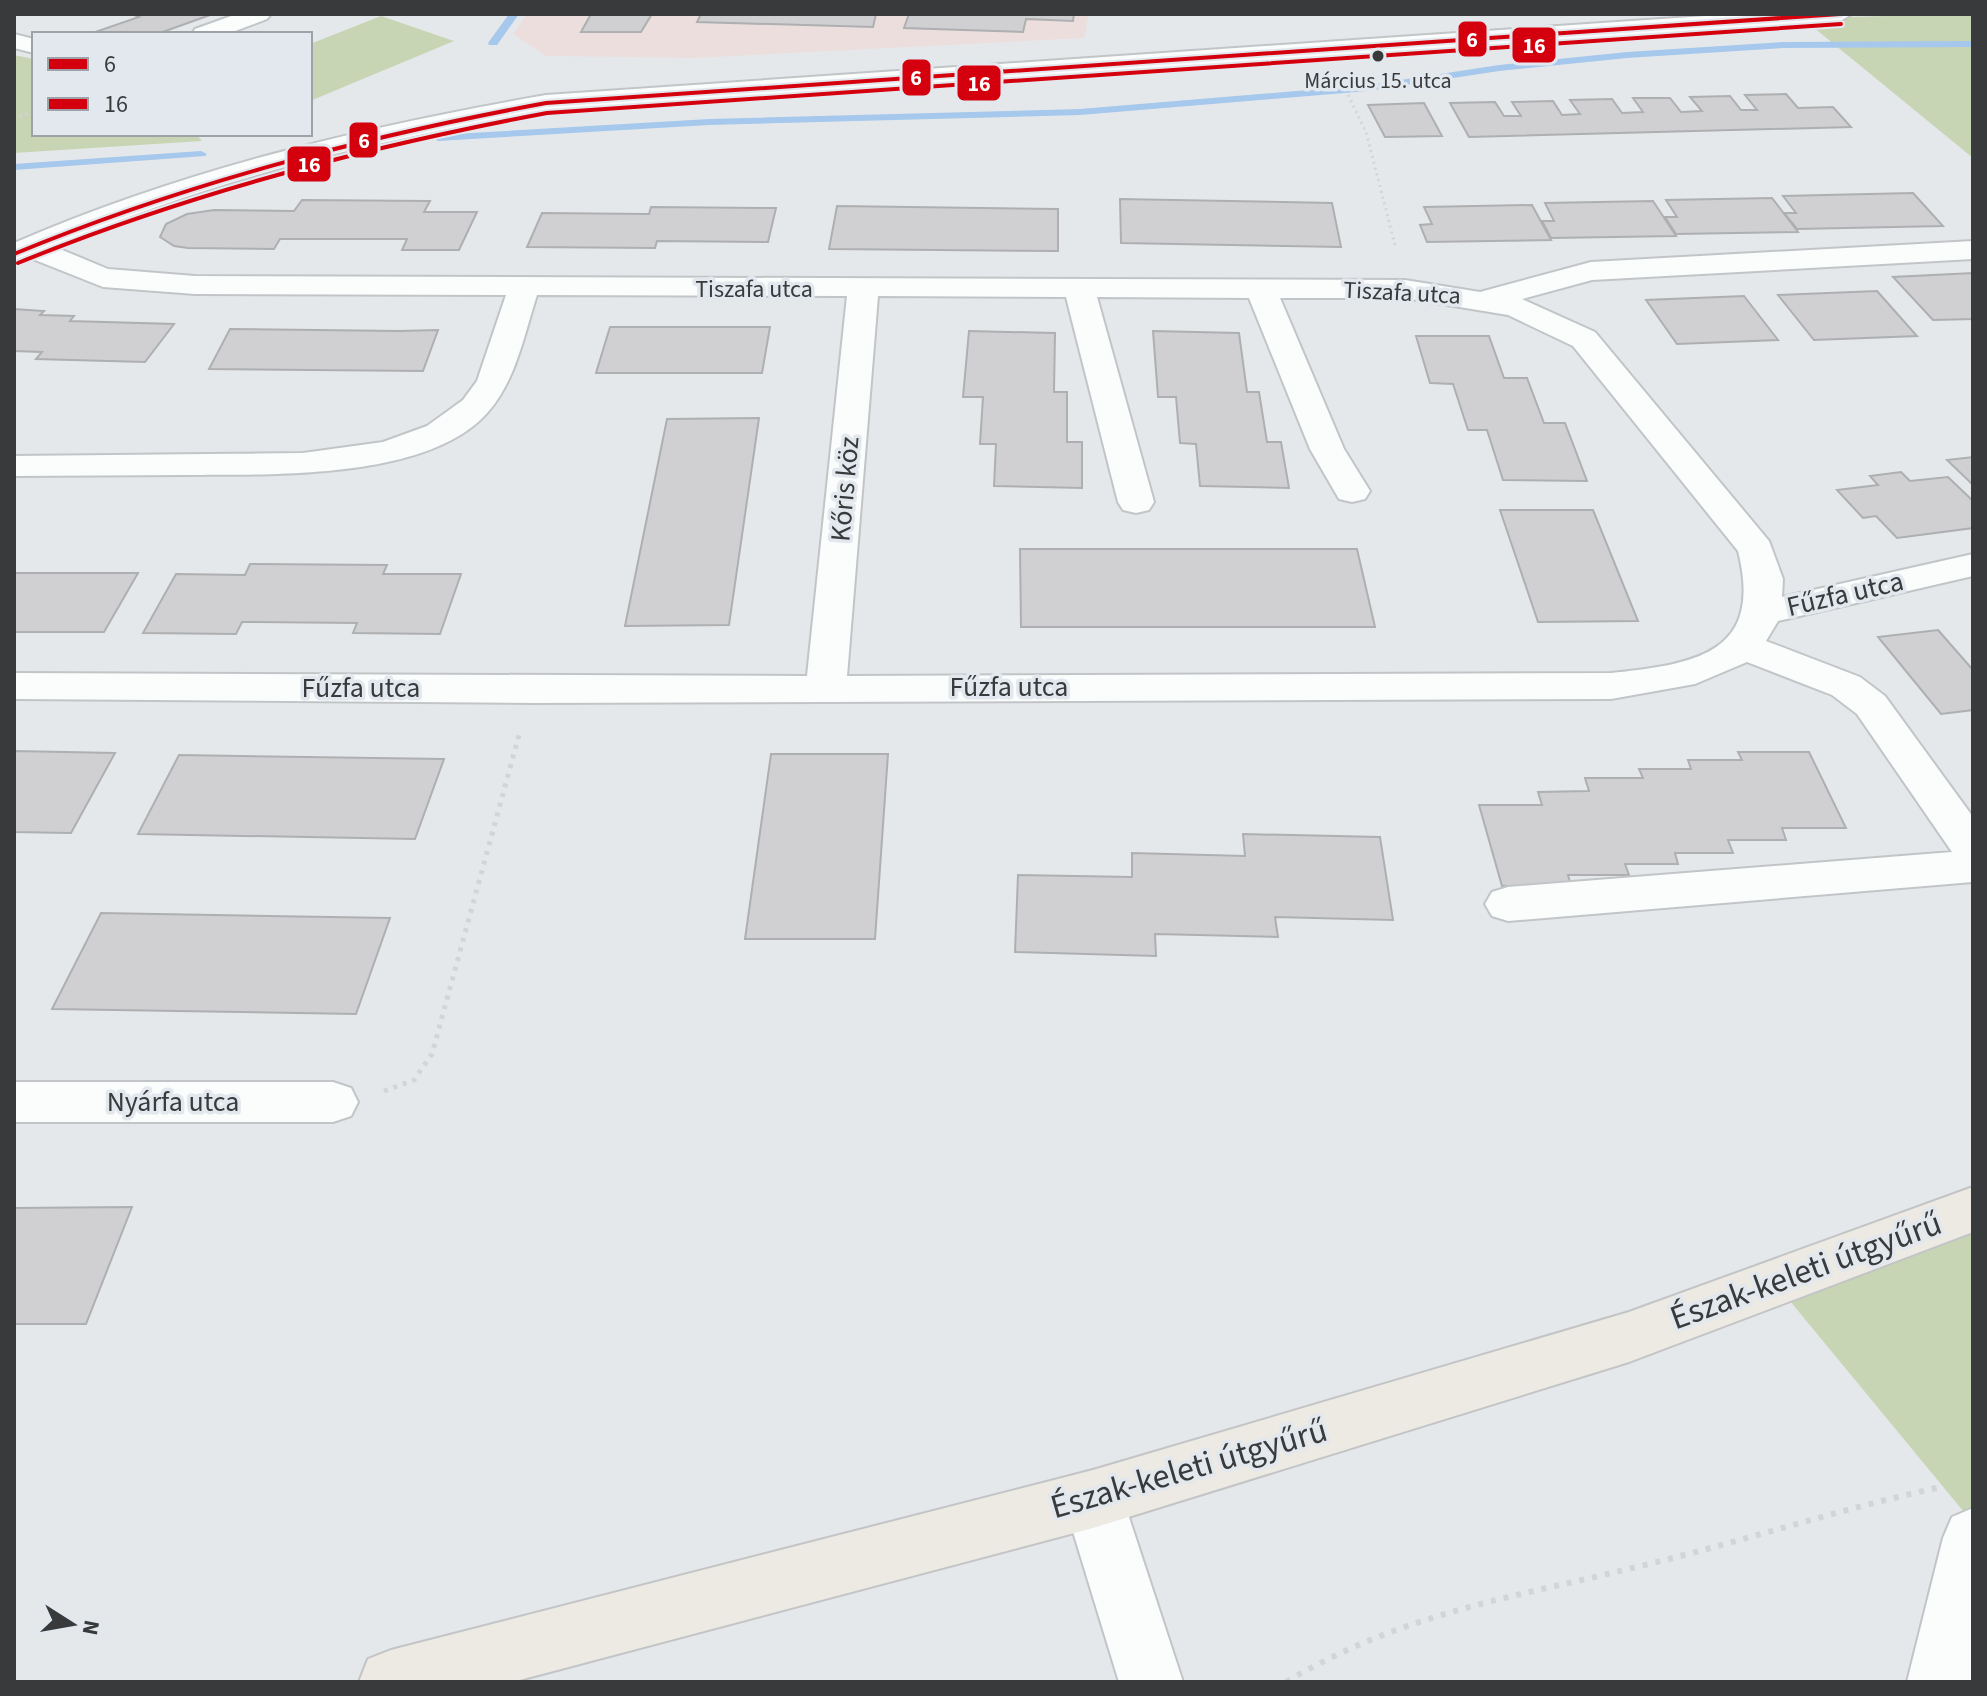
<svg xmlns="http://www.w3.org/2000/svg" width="1987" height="1696" font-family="'Source Sans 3',sans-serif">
	<rect width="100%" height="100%" fill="#e5e8ea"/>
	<!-- education -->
	<path fill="#ecdedd" d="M527,14H1089L1084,38L694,58L546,56L513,34Z"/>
	<!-- green -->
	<path fill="#c7d5b5" d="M1973,14V158L1802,18Z
		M381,16L454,41L310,101V44Z
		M14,55L34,59V134H196L202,141L14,153Z
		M1973,1225V1523L1785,1295Z"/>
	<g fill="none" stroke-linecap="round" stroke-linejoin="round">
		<!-- stream -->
		<path fill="#a5c8ec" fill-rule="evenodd" d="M509,14H519L497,45H489L488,43Z
			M1973,41V47L1783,48L1627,58L1499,71L1368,91L1080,115L709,125L438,141L433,138L438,135L709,119L1080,109L1368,85L1499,65L1627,52L1783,42Z
			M201,151L207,154L205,156L14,170V164Z"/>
	</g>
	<!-- building -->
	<path fill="#d0d0d2" stroke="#aeafb0" stroke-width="2" d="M132,14H213L157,34H106L98,31L139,17Z
		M591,14H652L641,32H581Z
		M701,14H876L873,27L697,22Z
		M909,14H1074L1073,21L1026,19L1023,32L904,28Z
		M1786,94L1798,108L1833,107L1851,127L1469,137L1450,103L1495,102L1504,116H1521L1512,102L1553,101L1562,115L1580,114L1570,100L1612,99L1622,113L1643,112L1633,98H1670L1681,112L1702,111L1690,97L1730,96L1741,110H1757L1745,95Z
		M1424,103L1442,136L1385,137L1368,105Z
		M1913,193L1943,226L1797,229L1784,213H1796L1783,196Z
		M1772,198L1798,232L1676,234L1665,217H1677L1666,200Z
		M1120,199L1332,203L1341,247L1121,243Z
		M302,200L430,201L424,212H477L459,250H402L407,239H280L274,249L188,248L174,246L160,237L166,224L187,214L214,210L294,211Z
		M1653,201L1676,236L1551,238L1542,221H1554L1545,203Z
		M1532,205L1551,240L1427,242L1420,225L1432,224L1424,207Z
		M837,206L1058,209V251L829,249Z
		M651,207L776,208L768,242L657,241L655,248L527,247L542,213L649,214Z
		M1973,273V319L1933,320L1893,277Z
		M1877,291L1917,336L1814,340L1778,295Z
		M1744,296L1778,340L1677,344L1646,300Z
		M14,309L44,311L40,315L74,316L70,321L174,324L145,362L36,359L42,352L14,351Z
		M610,327H770L762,373H596Z
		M230,329L399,331L438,330L423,371L209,369Z
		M969,331L1055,333L1054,392H1067V442H1082V488L994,486L996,444H980L983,397H963Z
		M1153,331L1239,333L1247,392H1259L1267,442H1281L1289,488L1200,486L1196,444L1180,443L1176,397H1158Z
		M1416,336H1489L1504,378H1527L1544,423H1565L1587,481L1503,480L1487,430H1468L1453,384L1430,383Z
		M759,418L729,625L625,626L667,419Z
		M1973,457V485L1947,460Z
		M1901,472L1910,481L1948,477L1973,501V528L1897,538L1876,516L1863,518L1837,490L1878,485L1870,476Z
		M1500,510H1593L1638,621L1538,622Z
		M1020,549H1357L1375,627H1021Z
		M250,564L387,565L383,574H461L440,634L353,633L357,623L242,622L236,634L143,633L176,574L245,575Z
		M14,573H138L104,632H14Z
		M1938,630L1973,670V710L1941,714L1878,637Z
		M14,751L115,753L71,833L14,832Z
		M1738,752H1809L1846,828H1782L1786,840H1728L1733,853H1675L1678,864H1625L1629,875H1568L1571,886H1502L1479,805H1542L1538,792L1589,791L1585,778H1643L1639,769H1691L1688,760H1742Z
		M771,754H888L875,939H745Z
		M179,755L444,759L415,839L138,834Z
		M1243,834L1380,837L1393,920L1275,917L1278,937L1155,934L1156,956L1015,952L1018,875L1132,877V853L1245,856Z
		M101,913L390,918L356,1014L52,1009Z
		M132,1207L86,1324H14V1208Z"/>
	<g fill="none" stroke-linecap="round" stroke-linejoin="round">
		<defs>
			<path id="minor" d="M237,14H271L267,19L227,34H192L195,29Z
				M1735,14H1852L1840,21L546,111C378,140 212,178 55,247L108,269L195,276L1405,280L1480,292L1591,262L1973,241V259L1592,280L1522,299L1595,332L1769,541L1783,579L1782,597L1973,554V576L1778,621L1766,641L1860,677L1885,696L1973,817V882L1508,921L1492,916L1485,904L1492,892L1508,887L1952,852L1857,714L1832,695L1747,662L1695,684L1611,699L531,703L14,699V673L807,676L847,296L537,295C524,335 516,380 488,412C428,481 269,474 185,475C128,475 71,476 14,476V456L303,453L383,442L427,426L463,400L477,381L506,295L195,294L103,287L30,258L14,263V243C185,169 363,127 546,95ZM878,296L1066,297L1118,502L1123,510L1136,513L1149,510L1154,502L1097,297L1249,298L1310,449L1339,499L1352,502L1365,499L1370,491L1344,449L1280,298H1405L1508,315L1573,346L1738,551C1764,654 1695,664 1611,673L847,676Z
				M14,34L34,39V53L14,48Z
				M14,1082H333L351,1088L358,1102L351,1116L333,1122H14Z
				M1093,1470L1114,1479L1123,1499L1183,1682H1119L1063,1499L1072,1479Z
				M1973,1508L1971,1682H1907L1943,1538L1952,1517Z"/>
			<path id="major" d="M1973,1187V1232L1629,1362L1093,1528L512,1682H359L368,1659L391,1650L1093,1470L1629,1312Z"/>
		</defs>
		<!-- minor casing -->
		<use href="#minor" stroke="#c2c5c7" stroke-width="4"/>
		<!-- major casing -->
		<use href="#major" stroke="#c2c4c6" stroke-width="4"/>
		<!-- path-far2 -->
		<path stroke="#d3d4d5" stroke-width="3" stroke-dasharray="2 4" stroke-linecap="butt" d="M1343,84L1366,132L1396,249
			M14,118L34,112"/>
		<!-- path-far1 -->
		<path stroke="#d3d4d5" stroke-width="5" stroke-dasharray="4 6" stroke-linecap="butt" d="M384,1091L414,1080L432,1054L519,735"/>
		<!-- path -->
		<path stroke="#d3d4d5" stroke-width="6" stroke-dasharray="5 8" stroke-linecap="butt" d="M1286,1682C1405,1611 1522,1596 1653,1563C1750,1539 1844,1508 1941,1487"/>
		<!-- minor -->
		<use href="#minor" fill="#fbfcfc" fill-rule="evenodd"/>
		<!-- major -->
		<use href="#major" fill="#edeae4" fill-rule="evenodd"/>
		<defs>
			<path id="bus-1" d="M14,254C186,183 363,137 546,103L1840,14"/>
			<path id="bus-2" d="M18,263C189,193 365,147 547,113L1841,24"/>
		</defs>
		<!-- bus-1 casing -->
		<use href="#bus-1" stroke="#e2e8ed" stroke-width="8"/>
		<!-- bus-2 casing -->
		<use href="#bus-2" stroke="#e2e8ed" stroke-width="8"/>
		<!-- bus-1 -->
		<use href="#bus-1" stroke="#d5000d" stroke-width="4"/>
		<!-- bus-2 -->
		<use href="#bus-2" stroke="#d5000d" stroke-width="4"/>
	</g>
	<!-- markers -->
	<circle fill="#383a3c" stroke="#e2e8ed" stroke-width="3" cx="1378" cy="56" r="7"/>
	<g text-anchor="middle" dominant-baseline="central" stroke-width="7" stroke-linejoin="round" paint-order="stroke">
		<!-- far-bus labels -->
		<g font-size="22" fill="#383a3c" stroke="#e2e8ed">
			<text x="1378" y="81">Március 15. utca</text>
		</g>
		<!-- far-street labels -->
		<g font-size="24" fill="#383a3c" stroke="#e2e8ed">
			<text x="754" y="289">Tiszafa utca</text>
			<text transform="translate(1402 293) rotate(3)">Tiszafa utca</text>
		</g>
		<!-- street labels -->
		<g font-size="28" fill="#383a3c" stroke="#e2e8ed">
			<text transform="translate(845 489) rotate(-85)">Kőris köz</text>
			<text transform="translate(1845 594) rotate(-13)">Fűzfa utca</text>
			<text x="1009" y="687">Fűzfa utca</text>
			<text x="361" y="688">Fűzfa utca</text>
			<text x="173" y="1102">Nyárfa utca</text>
		</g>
		<!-- near-street labels -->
		<g font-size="34" fill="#383a3c" stroke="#e2e8ed">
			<text transform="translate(1806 1271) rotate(-20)">Észak-keleti útgyűrű</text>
			<text transform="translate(1189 1469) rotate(-16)">Észak-keleti útgyűrű</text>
		</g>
	</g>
	<g stroke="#e2e8ed" stroke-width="3">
		<rect x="1457" y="20" width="31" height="38" rx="8" fill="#d5000d"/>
		<rect x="1511" y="26" width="46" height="38" rx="8" fill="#d5000d"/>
		<rect x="901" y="58" width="31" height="39" rx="8" fill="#d5000d"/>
		<rect x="956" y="64" width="46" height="38" rx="8" fill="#d5000d"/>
		<rect x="348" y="121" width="31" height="38" rx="8" fill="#d5000d"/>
		<rect x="286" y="145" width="46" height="38" rx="8" fill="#d5000d"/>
	</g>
	<g font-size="22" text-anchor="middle" font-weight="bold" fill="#fff">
		<text x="1472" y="47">6</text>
		<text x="1534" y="53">16</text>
		<text x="916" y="85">6</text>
		<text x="979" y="91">16</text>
		<text x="364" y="148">6</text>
		<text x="309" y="172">16</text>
	</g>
	<!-- border -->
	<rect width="1987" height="1696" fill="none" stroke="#383a3c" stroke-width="32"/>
	<!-- legend -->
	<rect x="32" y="32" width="280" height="104" fill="#e2e8ed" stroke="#9ea2a6" stroke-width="2"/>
	<rect x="48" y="58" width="40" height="12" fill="#d5000d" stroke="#9ea2a6" stroke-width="2"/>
	<text x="104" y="72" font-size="24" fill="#383a3c">6</text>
	<rect x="48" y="98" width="40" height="12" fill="#d5000d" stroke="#9ea2a6" stroke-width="2"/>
	<text x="104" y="112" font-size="24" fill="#383a3c">16</text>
	<!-- north arrow -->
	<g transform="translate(72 1624) rotate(101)" stroke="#e2e8ed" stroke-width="6" paint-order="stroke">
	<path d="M0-6L14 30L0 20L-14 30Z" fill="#383a3c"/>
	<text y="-12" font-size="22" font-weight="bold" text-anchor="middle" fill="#383a3c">N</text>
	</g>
</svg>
